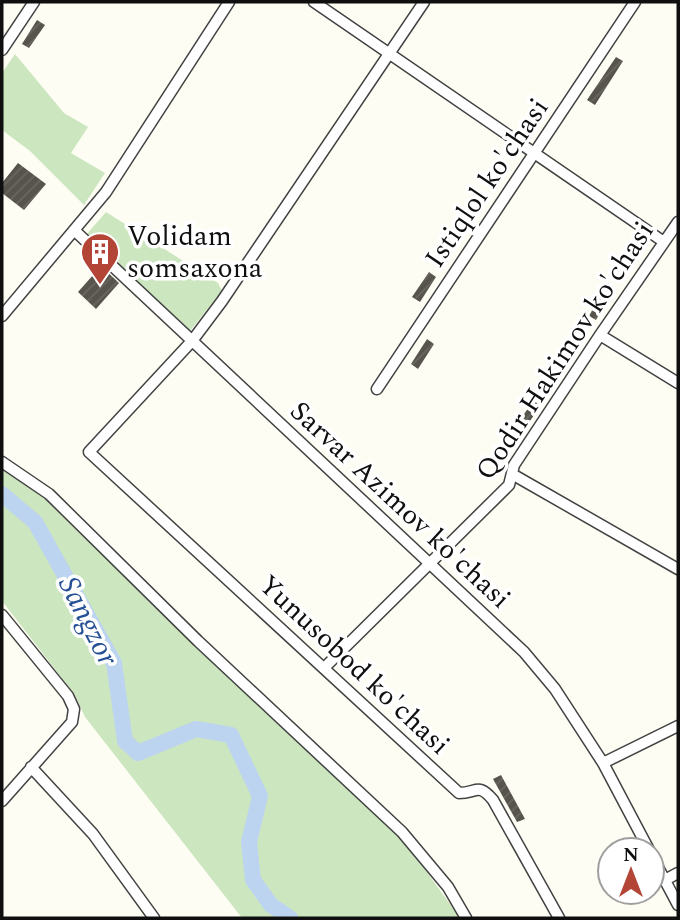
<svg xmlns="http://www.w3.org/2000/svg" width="680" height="920" font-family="Spectral,serif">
	<defs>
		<pattern id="building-hatch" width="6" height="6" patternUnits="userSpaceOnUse" patternTransform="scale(1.75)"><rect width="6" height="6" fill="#57534d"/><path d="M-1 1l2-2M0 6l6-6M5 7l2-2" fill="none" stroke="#6a6762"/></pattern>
	</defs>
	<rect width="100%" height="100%" fill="#fefdf3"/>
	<!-- grass -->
	<path fill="#cce6bf" d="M15,54L64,113L88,127L71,153L105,173L84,205L30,151L2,130V73Z
		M106,212L218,283L222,291L189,332L86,235Z
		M2,468L48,501L216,664L403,839L460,918H242L85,717L75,695L2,601Z"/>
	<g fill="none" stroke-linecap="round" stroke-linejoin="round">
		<!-- river -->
		<path stroke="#bdd4f0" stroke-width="16" d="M2,494L35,522L114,663L125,741L138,753L196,729L231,735L260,796L249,842L253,880L271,905L290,918"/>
	</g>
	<!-- building -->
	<path fill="url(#building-hatch)" d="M37,20L45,25L29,48L22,44Z
		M616,57L623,61L595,105L587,100Z
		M18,163L46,184L24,210L2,193V183Z
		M101,266L119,283L96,309L78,292Z
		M429,272L436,277L420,302L412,297Z
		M603,290L610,295L596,320L589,316Z
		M427,339L434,344L418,369L411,364Z
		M533,401L541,405L523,431L516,426Z
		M501,775L525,819L517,822L493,779Z"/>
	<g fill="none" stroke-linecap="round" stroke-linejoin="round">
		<defs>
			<path id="minor" d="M314,2L664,242
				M424,2L222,301L192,341L89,452L459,793C477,793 478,782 493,800L559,918
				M2,50L34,2
				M74,230L524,652L555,689L603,763L649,850
				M2,316L106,192L229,2
				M600,335L678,383
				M377,389L635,2
				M2,462L49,494L198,641L402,832L448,887L466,918
				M512,474L678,569
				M2,615L68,696L74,709L72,722L2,801
				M324,668L509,485L514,465L600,335L678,222
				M603,763L678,726
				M31,767L93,834L154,918
				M652,856L678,905
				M665,880L678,873"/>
		</defs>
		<!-- minor casing -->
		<use href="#minor" stroke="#424242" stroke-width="13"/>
		<!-- minor -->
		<use href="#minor" stroke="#fff" stroke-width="10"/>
	</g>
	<!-- icons -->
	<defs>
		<symbol id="building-pin" viewBox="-11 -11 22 30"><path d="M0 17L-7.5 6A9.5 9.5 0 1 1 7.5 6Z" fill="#b24535" stroke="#fff"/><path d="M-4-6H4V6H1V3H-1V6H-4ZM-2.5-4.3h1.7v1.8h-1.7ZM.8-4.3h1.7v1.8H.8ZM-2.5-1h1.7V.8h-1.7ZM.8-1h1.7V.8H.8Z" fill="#fff"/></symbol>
	</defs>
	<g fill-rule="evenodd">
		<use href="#building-pin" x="78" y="230" width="44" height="60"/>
	</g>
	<g text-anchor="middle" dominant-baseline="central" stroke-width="7" stroke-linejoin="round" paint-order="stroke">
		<!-- street labels -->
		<g font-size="28" fill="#0f0f0f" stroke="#fff">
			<text transform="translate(487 183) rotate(-56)">Istiqlol ko'chasi</text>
			<text transform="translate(565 351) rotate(-57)">Qodir Hakimov ko'chasi</text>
			<text transform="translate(400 505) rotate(43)">Sarvar Azimov ko'chasi</text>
			<text transform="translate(354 665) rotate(43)">Yunusobod ko'chasi</text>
		</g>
		<!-- poi labels -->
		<g font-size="28" fill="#0f0f0f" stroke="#fff" text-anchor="start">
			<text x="127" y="236">Volidam<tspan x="127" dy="32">somsaxona</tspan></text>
		</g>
		<!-- water labels -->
		<g font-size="30" font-style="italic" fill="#255095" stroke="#fff">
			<text transform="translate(88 621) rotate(63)">Sangzor</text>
		</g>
	</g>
	<!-- border -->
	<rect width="680" height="920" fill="none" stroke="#0f0f0f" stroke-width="7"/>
	<!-- north arrow -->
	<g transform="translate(631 871)"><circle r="33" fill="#ffffff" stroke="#9f9f9f" stroke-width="2"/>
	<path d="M0-5L12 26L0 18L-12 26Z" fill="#b24535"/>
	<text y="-10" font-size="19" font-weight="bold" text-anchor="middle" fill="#0f0f0f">N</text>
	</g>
</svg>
